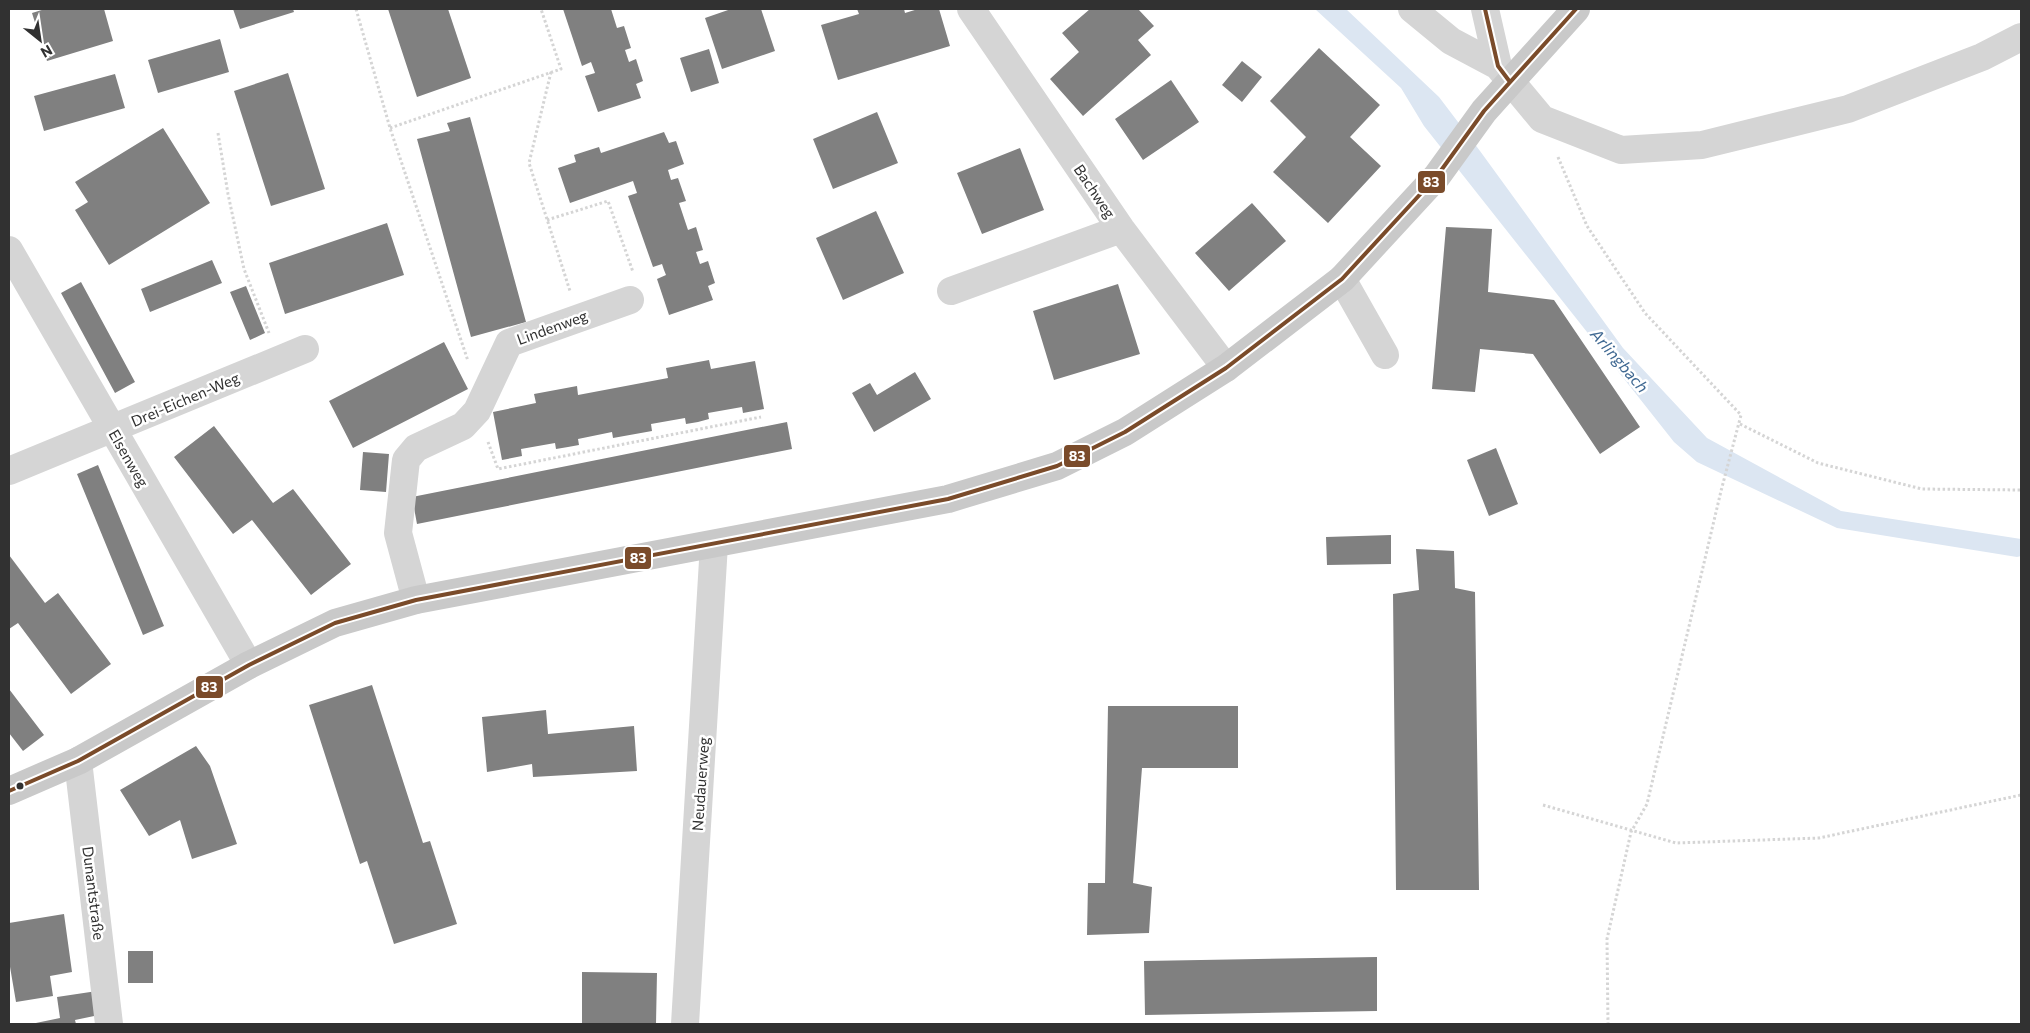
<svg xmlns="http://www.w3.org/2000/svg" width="2030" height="1033" font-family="Commissioner,sans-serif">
	<rect width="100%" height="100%" fill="#fff"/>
	<!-- water -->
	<path fill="#dce6f2" d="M1315,9H1346L1439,97L1480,151L1623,348L1707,438L1841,511L2021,539V556L2017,557L1837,528L1697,462L1674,442L1424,126L1401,88Z"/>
	<!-- building -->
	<path fill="#808080" d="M45,9H104L113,41L47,61L32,13Z
		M233,9H293L294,12L240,29Z
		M388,9H448L471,78L417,97Z
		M563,9H611L617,28L624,26L631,48L625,50L629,62L636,59L643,81L636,84L641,98L598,112L585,76L595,73L591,62L582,66Z
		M731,9H761L775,51L722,69L705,18Z
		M857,9H904L905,13L918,9H939L950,46L838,80L821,25L859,14Z
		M1090,9H1138L1154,26L1138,40L1151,55L1083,116L1050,79L1079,52L1062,33Z
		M220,39L229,72L158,93L148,60Z
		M1319,48L1380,105L1350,137L1381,166L1328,223L1273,172L1306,137L1270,101Z
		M709,49L719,83L691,92L680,58Z
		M1242,61L1262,77L1242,102L1222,85Z
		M288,73L325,189L271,206L234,91Z
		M115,74L125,108L44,131L34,96Z
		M1171,80L1199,122L1143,160L1115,119Z
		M877,112L898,163L833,189L813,139Z
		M470,117L526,322L471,337L417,139L450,131L447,123Z
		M163,128L210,203L109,265L75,210L88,202L75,182Z
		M664,132L669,143L676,141L684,164L668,170L671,180L678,178L686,201L679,203L688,230L696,227L703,250L696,252L700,264L708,261L715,283L708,286L713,300L669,315L657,279L666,275L664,270L662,264L653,267L628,196L637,193L633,181L570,203L558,168L576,162L574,155L599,147L601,153Z
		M1020,148L1044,210L982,234L957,173Z
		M1252,203L1286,241L1229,291L1195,253Z
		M876,211L904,273L843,300L816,238Z
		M387,223L404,275L285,314L269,263Z
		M1446,227L1492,229L1488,292L1554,300L1640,427L1600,454L1533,354L1480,349L1475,392L1432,389Z
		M212,260L222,283L150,312L141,289Z
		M81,282L135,382L115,393L61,293Z
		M1118,284L1140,354L1054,380L1033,311Z
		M246,286L265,333L250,340L230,292Z
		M444,342L468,389L353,448L329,401Z
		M709,360L711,369L755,361L764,409L743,413L742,407L708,413L709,419L698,422L686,424L685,418L651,424L652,431L613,438L612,432L578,439L579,445L568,447L556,449L555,443L521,449L522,456L502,460L493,412L536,403L534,394L577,386L578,395L668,378L666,368Z
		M915,372L931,399L874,432L852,393L870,383L877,395Z
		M787,422L792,449L417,524L412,497Z
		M214,426L273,503L293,489L351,564L311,595L252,520L233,534L174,457Z
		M1496,448L1518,504L1489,516L1467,460Z
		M363,452L389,454L386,492L360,490Z
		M98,465L164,626L143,635L77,474Z
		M1391,535V564L1327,565L1326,537Z
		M1416,549L1454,551L1455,588L1475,592L1479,890H1396L1393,594L1419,590Z
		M9,555L45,603L58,593L111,664L71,694L18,623L9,629Z
		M372,685L423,843L430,841L457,924L394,944L367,861L360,864L309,705Z
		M9,689L44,735L23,751L9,733Z
		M1108,706H1238V768H1142L1133,883L1152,887L1149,933L1087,935L1088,883H1105Z
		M546,710L548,734L634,726L637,771L533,777L532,764L487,772L482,717Z
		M196,746L210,766L237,844L192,859L180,820L149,836L120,790Z
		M64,914L72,972L50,976L53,996L16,1002L9,961V923Z
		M128,951H153V983H128Z
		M1377,957V1011L1145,1015L1144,961Z
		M582,972L657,973L656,1024H582Z
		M97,991L99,1015L75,1020L76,1024H31L60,1018L57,997Z"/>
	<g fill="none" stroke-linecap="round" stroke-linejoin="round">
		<!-- path -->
		<path stroke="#d5d5d5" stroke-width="3" stroke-dasharray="2.5 2.5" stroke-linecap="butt" d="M356,9L390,128L468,361
			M551,72L529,163L570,291
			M390,128L561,69L541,9
			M218,133L228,194L244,269L269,333
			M1558,157L1587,226L1645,313L1741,415L1721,491L1647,804L1631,832L1607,939L1608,1024
			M547,220L608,201L633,272
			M1740,424L1818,463L1922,489L2021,490
			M488,442L498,469L761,417
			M1543,805L1676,843L1819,838L2021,795"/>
		<!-- minor -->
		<path stroke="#d5d5d5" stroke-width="28" d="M971,9L1121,229L1226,368
			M1412,9L1451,41L1498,66
			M1485,9L1498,66L1542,119L1621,150L1702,145L1848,109L1982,57L2021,37
			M9,250L249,665
			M1342,279L1385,355
			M951,291L1121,229
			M9,471L305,349
			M416,600L398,533L406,460L416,448L463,426L477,411L509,343L630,300
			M78,761L109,1024
			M685,1024L714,544"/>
		<!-- major -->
		<path stroke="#c9c9c9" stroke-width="28" d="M9,791L78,761L249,665L335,623L416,600L948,499L1057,466L1125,432L1226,368L1342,279L1437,176L1484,111L1576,9"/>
		<defs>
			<path id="bus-1" d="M1485,9L1498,66L1510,82
				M9,791L78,761L249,665L335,623L416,600L948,499L1057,466L1125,432L1226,368L1342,279L1437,176L1484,111L1576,9"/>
		</defs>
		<!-- bus-1 casing -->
		<use href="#bus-1" stroke="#fff" stroke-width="8"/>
		<!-- bus-1 -->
		<use href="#bus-1" stroke="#7a4b2a" stroke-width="4"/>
	</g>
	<!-- markers -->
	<circle fill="#313131" stroke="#fff" stroke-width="2" cx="20" cy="786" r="4.5"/>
	<g text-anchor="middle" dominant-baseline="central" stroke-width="5" stroke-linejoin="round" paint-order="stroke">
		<!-- street labels -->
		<g font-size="15" fill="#313131" stroke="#fff">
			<text transform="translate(1095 191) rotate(56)">Bachweg</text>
			<text transform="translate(552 327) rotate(-20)">Lindenweg</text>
			<text transform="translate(185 399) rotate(-23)">Drei-Eichen-Weg</text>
			<text transform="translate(129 458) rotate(60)">Elsenweg</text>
			<text transform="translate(700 784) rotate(-86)">Neudauerweg</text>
			<text transform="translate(94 893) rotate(83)">Dunantstraße</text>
		</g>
		<!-- water labels -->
		<g font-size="16" font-style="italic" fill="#406992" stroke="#fff">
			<text transform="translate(1620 360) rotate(49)">Arlingbach</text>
		</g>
	</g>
	<g stroke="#fff" stroke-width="2">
		<rect x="1417" y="170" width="29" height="24" rx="5" fill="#7a4b2a"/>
		<rect x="1063" y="444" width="28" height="24" rx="5" fill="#7a4b2a"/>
		<rect x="624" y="546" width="28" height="24" rx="5" fill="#7a4b2a"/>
		<rect x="195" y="675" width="29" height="24" rx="5" fill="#7a4b2a"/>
	</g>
	<g font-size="14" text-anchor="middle" font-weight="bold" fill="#fff">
		<text x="1431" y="187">83</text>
		<text x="1077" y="461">83</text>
		<text x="638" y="563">83</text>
		<text x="209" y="692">83</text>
	</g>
	<!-- border -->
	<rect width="2030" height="1033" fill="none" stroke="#313131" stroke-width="20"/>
	<!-- north arrow -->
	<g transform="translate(40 40) rotate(150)" stroke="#ffffff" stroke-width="4" paint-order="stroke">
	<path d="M0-4L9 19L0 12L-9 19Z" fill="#313131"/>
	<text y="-8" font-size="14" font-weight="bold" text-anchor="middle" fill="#313131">N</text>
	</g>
</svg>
